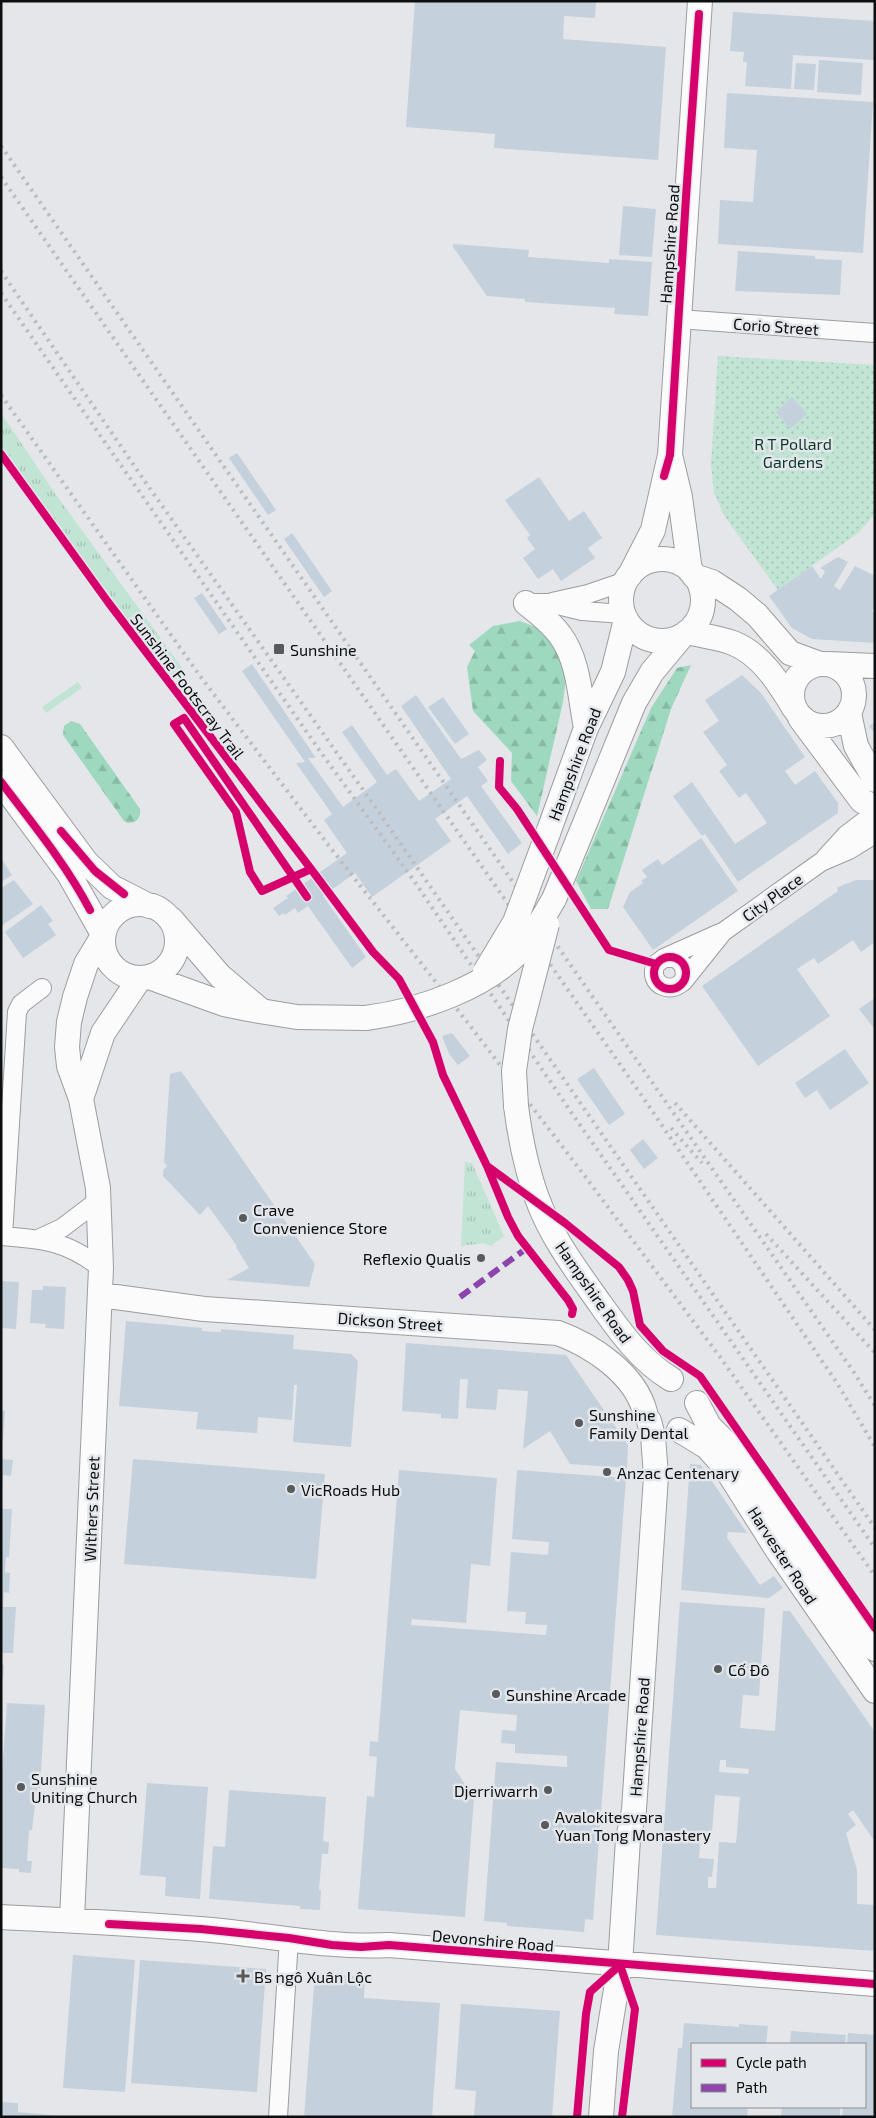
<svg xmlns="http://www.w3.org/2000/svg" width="876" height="2118" font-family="'Exo 2',sans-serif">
	<defs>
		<pattern id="grass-tufts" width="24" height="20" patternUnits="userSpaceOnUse" patternTransform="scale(1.25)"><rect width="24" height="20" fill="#c1e4d4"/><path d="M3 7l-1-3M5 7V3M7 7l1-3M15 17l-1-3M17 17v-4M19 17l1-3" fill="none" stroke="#a5c2b5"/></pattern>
		<pattern id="forest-firs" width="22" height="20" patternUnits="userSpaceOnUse" patternTransform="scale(1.25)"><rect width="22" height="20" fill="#9ed9bf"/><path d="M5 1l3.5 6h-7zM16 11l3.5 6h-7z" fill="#87b9a3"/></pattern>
		<pattern id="park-dots" width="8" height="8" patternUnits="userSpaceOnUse" patternTransform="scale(1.25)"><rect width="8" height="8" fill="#c1e4d4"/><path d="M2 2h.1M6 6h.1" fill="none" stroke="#a5c2b5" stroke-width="1.8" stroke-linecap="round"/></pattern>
	</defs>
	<rect width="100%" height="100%" fill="#e4e6e9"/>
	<!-- grass -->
	<path fill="url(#grass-tufts)" d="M1,413L54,492L183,669L171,678L1,447Z
		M78,682L82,688L46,713L42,707Z
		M465,1162L472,1163L504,1236L491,1246L484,1243L461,1246Z"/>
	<!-- forest -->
	<path fill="url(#forest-firs)" d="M520,621L541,629L560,652L566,677L563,702L537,816L511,781L512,753L473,711L467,667L475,651L469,645L493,626Z
		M691,665L671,709L608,909H591L576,881L651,708L677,668Z
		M71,721L80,724L140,809C141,818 137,823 128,823L124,821L63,735L64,726Z"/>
	<!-- park -->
	<path fill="url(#park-dots)" d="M718,356L875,365V514L858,533L778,590L725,517L714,493L711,465Z"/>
	<!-- building -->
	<path fill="#c4d1dc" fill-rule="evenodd" d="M415,1H596L595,18L564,16L563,39L666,47L658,160L494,148L495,134L406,127Z
		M733,12L875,21V60L793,55L791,89L745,86L747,62H743L744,52L730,51Z
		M819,60L863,63L861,95L817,92Z
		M796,63L816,64L814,90L794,89Z
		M727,93L873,102L863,253L718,244L720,200L753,202L757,150L724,148Z
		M623,206L656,209L652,257L619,255Z
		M453,244L529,250L528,257L609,263V259L652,262L648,316L614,314L615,308L525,302V299L487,296L453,247Z
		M738,251L815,256V259L842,260L840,295L735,291Z
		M792,397L807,414L790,429L776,412Z
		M237,453L276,510L268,515L229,458Z
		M539,477L569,521L584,511L602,538L588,548L595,558L561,581L553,569L538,579L523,558L535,549L527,538L530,535L505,500Z
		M292,533L332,591L324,597L284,539Z
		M838,557L848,562L834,586L840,590L855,566L873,575L875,573V606L872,611L875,613V643L812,639L792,628L769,596L812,566L821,579L825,571L820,568Z
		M202,593L227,629L219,634L194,598Z
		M252,664L316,758H308L343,807L377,782L342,732L352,725L387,775L396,769L419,801L451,779L401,706L416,695L461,759L479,750L487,760L478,767L488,781L481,786L522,843L508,854L467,796L435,819L451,841L372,897L355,873L323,896L366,957L352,968L308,906L298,913L295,908L285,915L284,913L279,916L273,908L288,898L286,896L347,853L324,820L332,814L296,763L305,762L242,671Z
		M742,675L761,693L805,757L785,771L795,785L815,771L838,803V813L738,882L705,834L702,836L673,796L692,782L735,844L767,823L746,793L739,798L719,771L727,765L703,732L719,721L705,700Z
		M443,697L469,734L455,744L428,707Z
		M875,722V734L869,726Z
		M701,838L738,891L653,950L623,907L630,892L643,883L641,881L647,877L642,870L658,859L662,865Z
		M1,858L12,875L1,882Z
		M14,880L33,904L1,926V888Z
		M856,880H875V942L861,952L853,940L818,964L814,958L797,969L830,1016L758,1066L702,986L838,891L837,888L838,887Z
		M41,905L53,921L48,924L56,935L23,958L5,932Z
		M875,998V1030L859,1009Z
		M452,1033L470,1056L458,1065L449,1054L442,1036Z
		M845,1049L869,1083L830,1110L817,1090L805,1098L795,1083Z
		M594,1068L625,1114L609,1125L577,1079Z
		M181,1071L315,1264L309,1287L227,1280L249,1268L236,1247L237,1246L208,1206L200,1215L163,1176V1171L167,1166L164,1162L170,1074Z
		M643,1139L658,1158L644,1169L630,1150Z
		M1,1281L19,1282L16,1329L1,1328Z
		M43,1286L66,1287L64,1329L45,1328L46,1324L30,1323L32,1290H43Z
		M126,1321L202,1328V1331L221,1332V1329L294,1335L293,1349L351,1354L358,1361L351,1447L293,1442L297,1385H294L292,1420L258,1417L257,1433L196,1429L198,1412L119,1406Z
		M406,1343L566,1355L628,1445L627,1468L570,1464L550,1431L523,1449L528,1391L498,1389L496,1410L466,1408L468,1379H460L458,1419L441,1418V1414L402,1411Z
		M1,1410L5,1411L3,1440H1Z
		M1,1459L13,1460L11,1476L3,1475V1487Z
		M133,1459L325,1474L316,1579L124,1564Z
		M690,1464L701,1465L747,1533L728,1532L727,1538L760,1585L774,1576L783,1588L769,1598L681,1590Z
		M399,1470L497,1478L490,1566L471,1564L466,1623L412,1619L411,1625L546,1635L547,1625L525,1624L526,1612L507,1611L511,1552L548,1555L549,1542L512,1539L517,1470L626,1478L593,1920L585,1919L584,1932L507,1926V1923L484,1921L496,1762L567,1767V1756L515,1753V1744L501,1743L502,1730L516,1731L517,1715L460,1710L455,1769L474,1798L465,1917L358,1909L367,1796L374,1797L377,1757L369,1756L370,1741L378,1742Z
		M1,1509H12L9,1557H6L5,1572L10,1573L9,1593L4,1592L3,1607H16L13,1653H1Z
		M680,1602L765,1608L759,1696L743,1695L740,1728L775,1731L783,1611H790L875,1732V1842L853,1810L848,1814L856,1825L846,1833L857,1870V1904L875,1905V1951L656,1935ZM720,1760H726V1767L749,1769L748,1774L719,1772ZM715,1795L740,1797L736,1843L719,1842L716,1888H708V1877H712L714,1859L699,1858L701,1831L712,1832Z
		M1,1664L4,1665L3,1679H1Z
		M7,1703L45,1705L40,1788H37L32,1830H29L27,1861H32L31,1873L19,1872V1869L1,1868V1786Z
		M147,1783L208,1787L200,1899L165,1896L166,1877L140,1875Z
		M229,1790L326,1797L323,1841L329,1842L328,1854H322L319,1890H321L320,1910L300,1909V1906L209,1899L213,1846L225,1847Z
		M73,1955L135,1960L125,2092L63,2088Z
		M140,1960L266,1969L257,2092L131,2083Z
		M315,1973L365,1977L364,1998L440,2003L432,2117H304Z
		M461,2004L560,2011L552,2117H474L476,2091L455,2089Z
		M684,2023L739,2027V2024L768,2026L766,2044H692V2107H743L748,2108L747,2117H672L678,2048H682Z
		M791,2031L846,2035L845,2044H790Z
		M848,2033L875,2035V2117H842L843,2107H865V2044H847Z
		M2,2102L18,2103V2112L72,2117H1Z
		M782,2107H840V2117H781Z"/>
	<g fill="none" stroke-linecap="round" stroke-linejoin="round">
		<defs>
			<path id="street" d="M678,319L875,333
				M552,602L588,594L626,581
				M523,603H549L582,611L623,614
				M825,858L846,835L875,813
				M664,958H676L684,966L685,978C674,997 646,985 656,964L664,958L720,933
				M683,982L723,932L821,862L849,850L875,834
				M1,1236C43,1239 67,1241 101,1268
				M3,1236L17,1012L21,1004L42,988
				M40,1238L62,1228L99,1200
				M278,2117L289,1938"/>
			<path id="secondary" d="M671,459L680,497L690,571
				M621 600a41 41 0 1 1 82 0a41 41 0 1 1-82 0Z
				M630,575L653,530L670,455L700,1
				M694,576L712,582L738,599L757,615L790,653L820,664
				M526,603C538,613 551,622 560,635C579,660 580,698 586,728
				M687,632C702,636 718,637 733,643C761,654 779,683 794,708
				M792 695a31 31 0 1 1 62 0a31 31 0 1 1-62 0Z
				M828,664L875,666
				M849,713L856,746L875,780
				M800,718L862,801L875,807
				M1,747L86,862L112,887L149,906
				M1,782L69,874L103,934
				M548,833L586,728L613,672L626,619
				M554,899L634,703L652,672L682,636
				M103 941a37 37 0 1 1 74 0a37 37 0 1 1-74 0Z
				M171,919L220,976L259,1009
				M149,977L224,1004L248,1009L297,1017L366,1018
				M81,1099L103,1033L140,978
				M516,1106C520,1137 526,1168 537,1198C551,1237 577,1271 601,1305C621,1333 641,1361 671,1379
				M101,1295L204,1309L558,1333C593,1346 635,1374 645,1412
				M697,1403L709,1426L736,1453L756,1478L875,1649
				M679,1430L707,1447L725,1467L778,1551L875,1691
				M1,1917C75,1921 149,1924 222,1931C278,1937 333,1948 389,1945L875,1984
				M72,1920L101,1268L98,1188L81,1099L69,1066L67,1047L69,1022L75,997L86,964L103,936
				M601,2117L606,2051L620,1965L628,1839L634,1810L656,1476L653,1436L649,1421"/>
		</defs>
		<!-- street casing -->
		<use href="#street" stroke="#9b9d9f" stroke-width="20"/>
		<!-- secondary casing -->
		<use href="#secondary" stroke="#9b9d9f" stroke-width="26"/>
		<!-- street -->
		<use href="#street" stroke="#fbfbfc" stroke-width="18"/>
		<!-- secondary -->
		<use href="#secondary" stroke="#fbfbfc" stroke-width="24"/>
		<!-- rail -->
		<path stroke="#bcbcbe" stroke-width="4" stroke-dasharray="2.5 5" stroke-linecap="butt" d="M1,146L855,1374L875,1406
			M1,177L642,1096L837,1383L875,1447
			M1,271L146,483L373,804L875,1528
			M1,293L322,754L412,878L571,1112L875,1548
			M1,395L200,676L326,842L471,1027L584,1175L720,1357L875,1576
			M675,1103L875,1330
			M671,1128L702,1163
			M766,1234L875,1353"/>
		<defs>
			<path id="secondary-bridge" d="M485,972L515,922L548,833
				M366,1018C419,1011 490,987 525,945C536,931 545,914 554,899
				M516,1106L514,1071L520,1029L547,924"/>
		</defs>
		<!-- secondary-bridge casing -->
		<use href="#secondary-bridge" stroke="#9b9d9f" stroke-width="26" stroke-linecap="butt"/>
		<!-- secondary-bridge -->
		<use href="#secondary-bridge" stroke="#fbfbfc" stroke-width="24"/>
		<!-- quiet -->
		<path stroke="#8e44ad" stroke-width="6" stroke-dasharray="12 6" stroke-linecap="butt" d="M460,1297L527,1248"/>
		<defs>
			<path id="cycleway" d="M1,454L108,602L311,869L262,891L250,872L236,812L174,724L184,718L307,897
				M664,476L670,455L686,197L699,14
				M500,761L499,787L517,809L609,950L656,964
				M1,782C32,823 66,864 90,910
				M61,831L95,871L124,894
				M311,869L373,952L399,979L433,1042L443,1075L487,1166L508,1217L518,1236L568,1300L573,1309L572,1314
				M654 973a16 16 0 1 1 32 0a16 16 0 1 1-32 0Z
				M487,1166L565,1223L619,1267L628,1280L633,1291L640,1325L663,1351L700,1376L875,1628
				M109,1924L201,1929L289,1938L332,1945L361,1947L389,1945L875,1984
				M620,1965L635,2009L622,2117
				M577,2117L586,2014L590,1992L620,1965"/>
		</defs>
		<!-- cycleway casing -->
		<use href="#cycleway" stroke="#e3e6ea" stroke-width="11"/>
		<!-- cycleway -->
		<use href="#cycleway" stroke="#d6006c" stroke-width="8"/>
	</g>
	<!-- markers -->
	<g fill="#585a5b" stroke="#e3e6ea" stroke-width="2">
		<rect x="273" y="643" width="12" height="12" rx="2.5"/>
		<circle cx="243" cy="1218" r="5"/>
		<circle cx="481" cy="1258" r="5"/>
		<circle cx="579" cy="1423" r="5"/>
		<circle cx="607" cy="1472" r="5"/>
		<circle cx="291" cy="1489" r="5"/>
		<circle cx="718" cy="1669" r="5"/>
		<circle cx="496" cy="1694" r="5"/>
		<circle cx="21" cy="1787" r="5"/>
		<circle cx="548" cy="1790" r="5"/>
		<circle cx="545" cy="1825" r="5"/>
		<path d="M240.5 1968.5h5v5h5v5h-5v5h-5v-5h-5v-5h5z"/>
	</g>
	<g text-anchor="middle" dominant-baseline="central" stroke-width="5" stroke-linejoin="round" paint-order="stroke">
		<!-- street labels -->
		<g font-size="16" fill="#0c0e0f" stroke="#e3e6ea">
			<text transform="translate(669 244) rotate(-86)">Hampshire Road</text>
			<text transform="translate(776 326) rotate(4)">Corio Street</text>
			<text transform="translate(188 686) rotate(53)">Sunshine Footscray Trail</text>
			<text transform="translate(574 764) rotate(-69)">Hampshire Road</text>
			<text transform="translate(772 897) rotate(-36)">City Place</text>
			<text transform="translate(594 1292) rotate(55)">Hampshire Road</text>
			<text transform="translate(390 1321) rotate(4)">Dickson Street</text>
			<text transform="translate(91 1509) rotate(-88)">Withers Street</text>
			<text transform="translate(783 1555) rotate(57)">Harvester Road</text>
			<text transform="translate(639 1737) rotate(-86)">Hampshire Road</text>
			<text transform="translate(493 1940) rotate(5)">Devonshire Road</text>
		</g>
		<!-- park labels -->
		<g font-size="16" fill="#0c3a27" stroke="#e3e6ea">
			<text x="793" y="443">R T Pollard<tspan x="793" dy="18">Gardens</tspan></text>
		</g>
		<!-- poi labels -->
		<g font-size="16" fill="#0c0e0f" stroke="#e3e6ea" text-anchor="start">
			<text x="290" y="649">Sunshine</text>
			<text x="253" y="1209">Crave<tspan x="253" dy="18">Convenience Store</tspan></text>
			<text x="471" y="1258" text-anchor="end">Reflexio Qualis</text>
			<text x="589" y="1414">Sunshine<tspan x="589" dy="18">Family Dental</tspan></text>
			<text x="617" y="1472">Anzac Centenary</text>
			<text x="301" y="1489">VicRoads Hub</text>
			<text x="728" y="1669">Cố Đô</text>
			<text x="506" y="1694">Sunshine Arcade</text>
			<text x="31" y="1778">Sunshine<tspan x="31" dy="18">Uniting Church</tspan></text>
			<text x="538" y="1790" text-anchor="end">Djerriwarrh</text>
			<text x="555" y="1816">Avalokitesvara<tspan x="555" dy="18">Yuan Tong Monastery</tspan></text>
			<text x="254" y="1976">Bs ngô Xuân Lộc</text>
		</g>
	</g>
	<!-- border -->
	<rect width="876" height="2118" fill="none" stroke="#0c0e0f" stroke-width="5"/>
	<!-- legend -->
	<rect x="691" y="2043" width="175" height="65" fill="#e3e6ea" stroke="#8d9092"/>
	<rect x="701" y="2059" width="25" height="8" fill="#d6006c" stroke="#8d9092"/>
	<text x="736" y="2068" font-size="15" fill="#0c0e0f">Cycle path</text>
	<rect x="701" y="2084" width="25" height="8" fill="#8e44ad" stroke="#8d9092"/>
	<text x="736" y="2093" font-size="15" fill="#0c0e0f">Path</text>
</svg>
